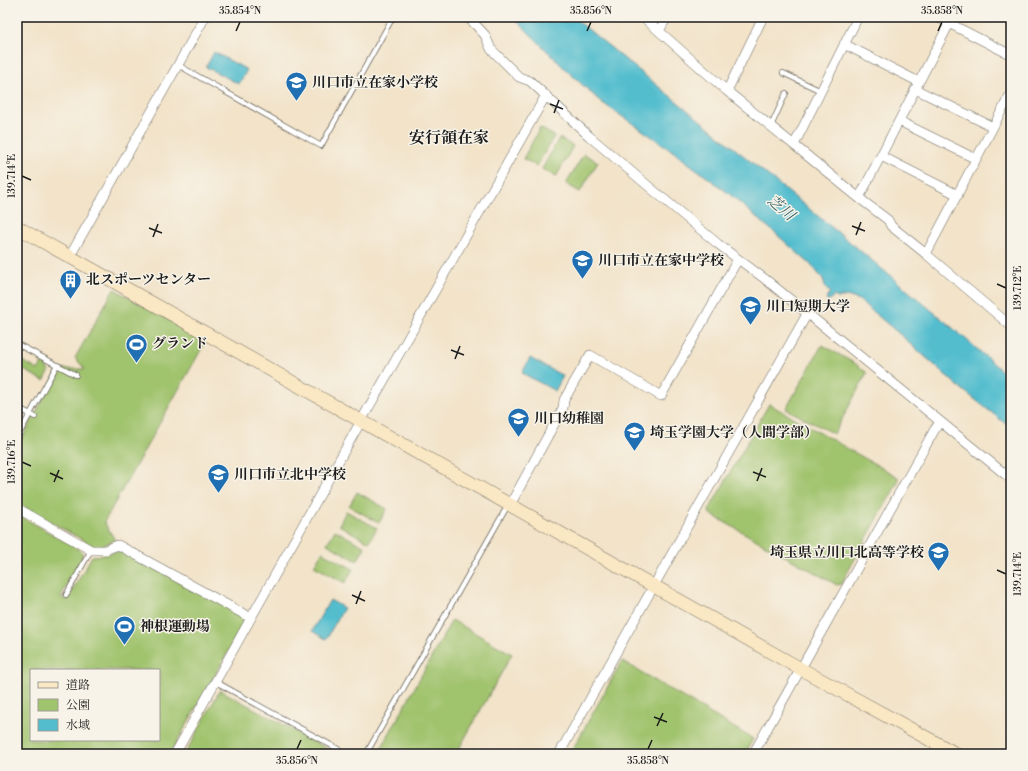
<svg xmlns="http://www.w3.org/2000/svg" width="1028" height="771" font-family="'Libre Bodoni','Noto Serif JP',serif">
	<rect width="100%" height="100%" fill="#f7f3e8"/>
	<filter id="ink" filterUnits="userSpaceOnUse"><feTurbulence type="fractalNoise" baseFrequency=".025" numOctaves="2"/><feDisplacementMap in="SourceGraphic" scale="8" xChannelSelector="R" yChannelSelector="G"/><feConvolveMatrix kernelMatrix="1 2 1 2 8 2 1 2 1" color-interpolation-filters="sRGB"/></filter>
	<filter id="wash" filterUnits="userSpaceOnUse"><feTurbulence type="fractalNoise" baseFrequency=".012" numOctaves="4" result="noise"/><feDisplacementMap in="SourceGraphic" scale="16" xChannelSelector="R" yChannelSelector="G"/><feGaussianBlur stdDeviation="0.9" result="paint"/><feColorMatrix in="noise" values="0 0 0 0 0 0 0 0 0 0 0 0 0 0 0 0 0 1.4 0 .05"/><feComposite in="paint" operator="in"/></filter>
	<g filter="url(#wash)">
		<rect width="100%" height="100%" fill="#f2e3c9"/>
		<!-- green -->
		<path fill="#a0c36d" stroke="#5e7044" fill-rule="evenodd" d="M540,128L554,136L537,166L523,159Z
			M559,138L573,146L556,177L542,169Z
			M584,154L598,162L580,192L566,184Z
			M114,289L206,341L104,522L115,540L97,548L17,503V448L59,369H85L75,358Z
			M822,345L856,364L867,373L834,434L786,409Z
			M17,358L38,370L42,363L47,367L49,372L44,381L17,366Z
			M769,404L898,477V482L841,584L837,585L710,514L709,510Z
			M357,492L387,509L379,523L349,506Z
			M346,511L377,528L369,542L339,525Z
			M17,514L80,550L83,555L61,597L67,600L92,556L105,555L122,550L243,615L244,624L170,754H17ZM31,670H159V740H31Z
			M335,530L365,547L357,561L327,544Z
			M322,552L353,569L345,583L314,566Z
			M452,620L512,654L456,754H378Z
			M622,661L753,739L745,754H570Z
			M220,690L337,754H185Z"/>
		<!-- water -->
		<path fill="#53bdce" stroke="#386c75" d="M513,17H573L851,243L967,340L1011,379V428L958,386L903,337L859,300L847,296L838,298L834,296L828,301L826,299L830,292L826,289L823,279L810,264L775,233L728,193L667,147L601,102L563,67Z
			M214,52L247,70L239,84L206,67Z
			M530,358L563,376L555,391L522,373Z
			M330,600L344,608L326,639L312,631Z"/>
	</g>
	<g filter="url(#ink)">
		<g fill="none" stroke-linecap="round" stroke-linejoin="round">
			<defs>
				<path id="lane" d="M178,65L321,146L393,17
					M783,73L821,91
					M771,126L786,93
					M17,344L57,365L30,414L17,407
					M57,365L76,375
					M17,438L30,414L35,417
					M66,595L91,550
					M216,682L347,754
					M366,754L508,505"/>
				<path id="street" d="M468,17L485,35L491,49L519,77L530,81L589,136L653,190L718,244L765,279L1011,479
					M643,17L727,91L794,145L859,198L888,220L891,226L926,254L1011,326
					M937,17L1011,55
					M659,31L667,17
					M844,44L919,82
					M915,89L993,127
					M727,91L763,17
					M899,121L976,159
					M794,145L858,17
					M881,156L958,195
					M859,198L949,24
					M926,254L1011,93
					M70,256L205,17
					M510,505L563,408L564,400L590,355L661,396L738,259
					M17,508L91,550H105L118,545L251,618
					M175,754L361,421L546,95
					M559,754L807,314
					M753,754L935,429L940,422"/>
				<path id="secondary" d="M17,227L801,669L956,754"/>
			</defs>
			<!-- lane casing -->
			<use href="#lane" stroke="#676259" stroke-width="6"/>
			<!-- street casing -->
			<use href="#street" stroke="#676259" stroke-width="10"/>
			<!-- secondary casing -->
			<use href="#secondary" stroke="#676259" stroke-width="14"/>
			<!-- lane -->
			<use href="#lane" stroke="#fff" stroke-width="4.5"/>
			<!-- street -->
			<use href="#street" stroke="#fff" stroke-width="9"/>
			<!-- secondary -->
			<use href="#secondary" stroke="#fae7c3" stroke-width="13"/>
		</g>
	</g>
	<!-- ticks -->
	<path fill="none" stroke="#1c1c1c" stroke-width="1.5" d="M236,31L240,22M587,31L591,22M938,31L942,22M550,104L563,109M554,113L559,100M22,176L31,180M852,226L865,231M149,228L162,233M856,235L861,222M153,237L158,224M997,284L1006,288M451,350L464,355M455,359L460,346M22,462L31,466M753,472L766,477M50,473L63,479M757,481L762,468M54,482L59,470M997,570L1006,574M352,595L365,601M356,604L361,591M654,717L667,722M657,726L663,713M297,749L301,740M648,749L652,740"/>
	<!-- icons -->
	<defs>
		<symbol id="school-pin" viewBox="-11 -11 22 30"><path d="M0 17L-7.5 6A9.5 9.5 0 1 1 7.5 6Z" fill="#1f6fb2" stroke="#f7f3e8"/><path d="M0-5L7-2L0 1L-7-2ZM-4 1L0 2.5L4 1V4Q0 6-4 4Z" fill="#fff"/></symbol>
		<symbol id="building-pin" viewBox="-11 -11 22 30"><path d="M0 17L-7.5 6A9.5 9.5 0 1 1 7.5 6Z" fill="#1f6fb2" stroke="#f7f3e8"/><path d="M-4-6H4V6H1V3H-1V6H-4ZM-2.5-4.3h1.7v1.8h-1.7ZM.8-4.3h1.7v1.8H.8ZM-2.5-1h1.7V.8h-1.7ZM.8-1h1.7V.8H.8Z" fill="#fff"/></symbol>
		<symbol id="university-pin" viewBox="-11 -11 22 30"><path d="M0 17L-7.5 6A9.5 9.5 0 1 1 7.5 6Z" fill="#1f6fb2" stroke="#f7f3e8"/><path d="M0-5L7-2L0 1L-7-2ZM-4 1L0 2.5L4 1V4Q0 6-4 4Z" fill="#fff"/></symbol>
		<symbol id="stadium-pin" viewBox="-11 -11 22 30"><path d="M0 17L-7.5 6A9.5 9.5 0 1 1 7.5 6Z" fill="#1f6fb2" stroke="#f7f3e8"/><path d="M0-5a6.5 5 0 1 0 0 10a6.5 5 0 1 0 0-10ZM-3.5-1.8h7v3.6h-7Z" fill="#fff"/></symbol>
	</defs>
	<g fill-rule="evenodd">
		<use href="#school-pin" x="284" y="70" width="25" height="34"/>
		<use href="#school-pin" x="570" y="248" width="25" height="34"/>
		<use href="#building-pin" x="58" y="268" width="25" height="34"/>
		<use href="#university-pin" x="738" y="294" width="25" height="34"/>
		<use href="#stadium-pin" x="124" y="332" width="25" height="34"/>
		<use href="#school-pin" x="506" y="406" width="25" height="34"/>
		<use href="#university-pin" x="622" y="420" width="25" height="34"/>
		<use href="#school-pin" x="206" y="462" width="25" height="34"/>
		<use href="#school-pin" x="926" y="540" width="25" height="34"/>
		<use href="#stadium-pin" x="112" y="614" width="25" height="34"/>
	</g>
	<g text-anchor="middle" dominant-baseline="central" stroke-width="3" stroke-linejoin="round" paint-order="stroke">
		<!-- poi labels -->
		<g font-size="14" font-weight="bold" fill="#1c1c1c" stroke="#f7f3e8" text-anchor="start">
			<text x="312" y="83">川口市立在家小学校</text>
			<text x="598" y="261">川口市立在家中学校</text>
			<text x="86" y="280">北スポーツセンター</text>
			<text x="766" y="307">川口短期大学</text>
			<text x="152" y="344">グランド</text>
			<text x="534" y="419">川口幼稚園</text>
			<text x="650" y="433">埼玉学園大学（人間学部）</text>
			<text x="234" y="475">川口市立北中学校</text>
			<text x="924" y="553" text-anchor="end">埼玉県立川口北高等学校</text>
			<text x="140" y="627">神根運動場</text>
		</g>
		<!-- water labels -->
		<g font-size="15" font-style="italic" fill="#325c63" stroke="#f7f3e8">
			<text transform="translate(781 208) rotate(40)">芝川</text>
		</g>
		<!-- quarter labels -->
		<g font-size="16" font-weight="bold" fill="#1c1c1c" stroke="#f7f3e8">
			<text x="449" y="138">安行領在家</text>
		</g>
	</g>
	<!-- margin -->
	<rect width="1028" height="771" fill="none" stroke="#f7f3e8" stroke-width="44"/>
	<!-- legend -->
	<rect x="30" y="669" width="130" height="72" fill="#f7f3e8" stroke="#9f9d96"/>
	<rect x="38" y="682" width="20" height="6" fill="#fae7c3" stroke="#9f9d96"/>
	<text x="66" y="689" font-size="12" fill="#1c1c1c">道路</text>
	<rect x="38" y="699" width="20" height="12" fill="#a0c36d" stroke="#9f9d96"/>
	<text x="66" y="709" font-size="12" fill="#1c1c1c">公園</text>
	<rect x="38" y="719" width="20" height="12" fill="#53bdce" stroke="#9f9d96"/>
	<text x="66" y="729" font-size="12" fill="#1c1c1c">水域</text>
	<rect x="22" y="22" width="984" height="727" fill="none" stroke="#1c1c1c" stroke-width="1.5"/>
	<g font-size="10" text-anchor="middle" fill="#1c1c1c">
		<text x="240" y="14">35.854°N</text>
		<text x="591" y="14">35.856°N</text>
		<text x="942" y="14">35.858°N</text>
		<text transform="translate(11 176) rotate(-90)" y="4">139.714°E</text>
		<text transform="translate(1017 288) rotate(-90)" y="4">139.712°E</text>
		<text transform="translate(11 462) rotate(-90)" y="4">139.716°E</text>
		<text transform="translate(1017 574) rotate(-90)" y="4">139.714°E</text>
		<text x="297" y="764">35.856°N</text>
		<text x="648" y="764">35.858°N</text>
	</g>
</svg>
